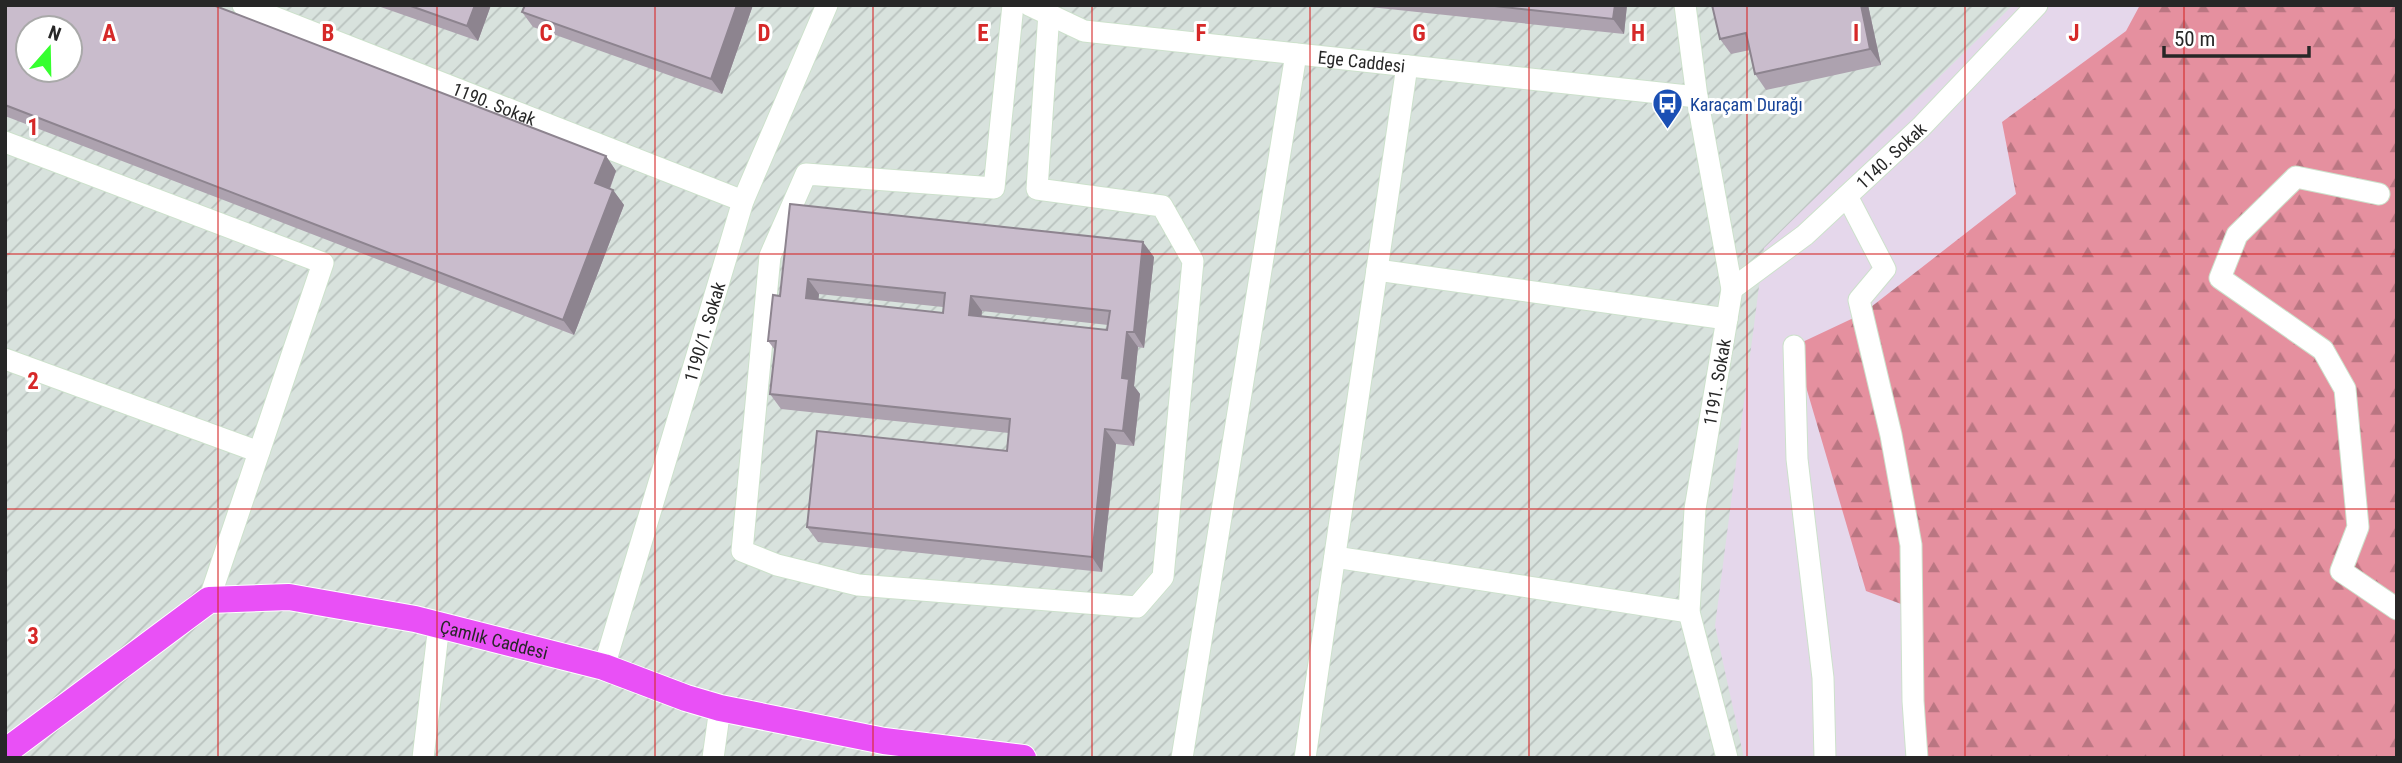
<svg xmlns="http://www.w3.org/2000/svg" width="2402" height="763" font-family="'Roboto Condensed',sans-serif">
	<defs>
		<pattern id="industrial-furrows" width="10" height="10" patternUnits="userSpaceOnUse" patternTransform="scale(1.75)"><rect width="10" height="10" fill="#d8e2dd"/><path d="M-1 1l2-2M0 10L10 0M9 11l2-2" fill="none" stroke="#b9c2be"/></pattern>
		<pattern id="forest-firs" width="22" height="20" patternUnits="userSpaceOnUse" patternTransform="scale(1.75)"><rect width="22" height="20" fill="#e5909f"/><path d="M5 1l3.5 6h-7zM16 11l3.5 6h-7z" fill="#ba7682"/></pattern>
	</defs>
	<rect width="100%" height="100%" fill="#e5d7eb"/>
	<!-- industrial -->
	<path fill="url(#industrial-furrows)" fill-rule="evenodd" d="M5,5H2013L1764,248L1715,626L1744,758H5ZM28,28H70V70H28Z"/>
	<!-- forest -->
	<path fill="url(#forest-firs)" d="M2140,5H2397V758H1917L1912,608L1866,591L1794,346L1862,314L2016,194L2002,122L2126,31Z"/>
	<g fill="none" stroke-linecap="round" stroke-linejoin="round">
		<defs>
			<g id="minor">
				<path id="s1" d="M243,5L743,201"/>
				<path d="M1013,5L994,188L806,174L770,256L742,551L777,565L858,585L1137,607L1163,577L1193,261L1162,206L1037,189L1049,13"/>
				<path id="s2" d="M1029,5L1084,31L1697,97"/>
				<path d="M1685,5L1697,97L1732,289L1695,509L1689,612L1727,758"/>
				<path d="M5,142L323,263L209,600"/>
				<path d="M2379,194L2296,177L2237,235L2220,278L2323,350L2345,389L2358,527L2341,571L2397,609"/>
				<path d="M1847,196L1885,269L1859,300L1891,435L1911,545L1913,701L1917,758"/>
				<path d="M1377,270L1727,319"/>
				<path id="s3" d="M1732,289L1805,235L1921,127L2037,5"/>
				<path d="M1794,346L1797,459L1823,678L1825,758"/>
				<path d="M5,359L259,452"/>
				<path d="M1335,557L1689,612"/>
				<path id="s4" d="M604,667L743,201L827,5"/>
				<path d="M423,758L439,625"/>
				<path d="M713,758L720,708"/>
				<path d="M1182,758L1296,54"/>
				<path d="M1305,758L1407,66"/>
			</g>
			<g id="major">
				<path id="s5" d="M5,752L209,600L289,597L415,619L604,667L686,698L720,708L884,741L1023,758"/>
			</g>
		</defs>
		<!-- minor casing -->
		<use href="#minor" stroke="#cde1cc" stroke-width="23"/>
		<!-- major casing -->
		<use href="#major" stroke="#fff" stroke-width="28"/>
		<!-- minor -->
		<use href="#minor" stroke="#fff" stroke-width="21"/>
		<!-- major -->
		<use href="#major" stroke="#e950f6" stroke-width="26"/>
	</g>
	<!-- wall -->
	<path fill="#ada2af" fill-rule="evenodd" d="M5,5L606,156L616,171L610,189L613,190L624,205L574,335L5,116Z
		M375,5H491L478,41Z
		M753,5L722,94L533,27L522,12Z
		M1351,5H1627L1624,34Z
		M1712,5H1868L1881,65L1766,90L1755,74L1750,50L1731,54L1720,39Z
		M790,204L1154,257L1144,348L1138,347L1134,386L1140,394L1134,446L1116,444L1102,572L818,542L807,527L1007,451L1009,433L781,409L770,394L775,350L768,341L780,296ZM819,294L943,307V313L818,300ZM982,311L1108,325L1107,330L981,317Z"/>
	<!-- shaded-wall -->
	<path fill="#8d848f" d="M475,5H491L478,41L467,26Z
		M737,5H753L722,94L711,79Z
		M1615,5H1627L1624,34L1613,19Z
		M1861,5H1868L1881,65L1870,49Z
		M606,156L616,171L606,198L595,183Z
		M613,190L624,205L574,335L563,320Z
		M1143,242L1154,257L1144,348L1134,332Z
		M808,279L819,294L817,314L806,298Z
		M971,296L982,311L980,331L969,315Z
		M1127,332L1138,347L1134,386L1140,394L1134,446L1123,431L1122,378Z
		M1105,429L1116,444L1102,572L1092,557Z"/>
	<!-- building -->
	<path fill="#c9bccc" stroke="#8d848f" stroke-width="2" fill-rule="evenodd" d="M5,5H213L606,156L595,183L613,190L563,320L5,105ZM28,28H70V70H28Z
		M408,5H475L467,26Z
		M525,5H737L711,79L522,12Z
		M1486,5H1615L1613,19Z
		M1712,5H1861L1870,49L1755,74L1746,33L1720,39Z
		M790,204L1143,242L1134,332H1127L1122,378L1129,379L1123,431L1105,429L1092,557L807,527L817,431L1007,451L1010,419L770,394L776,341H768L773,295L780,296ZM808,279L945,293L943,313L806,298ZM971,296L1110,311L1107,330L969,315Z"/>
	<!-- grid -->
	<path fill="none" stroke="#d62828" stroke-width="2" stroke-opacity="0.55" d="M218,5V758M437,5V758M655,5V758M873,5V758M1092,5V758M1310,5V758M1529,5V758M1747,5V758M1965,5V758M2184,5V758M5,254H2397M5,509H2397"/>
	<!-- icons -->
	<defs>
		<symbol id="bus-pin" viewBox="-11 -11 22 30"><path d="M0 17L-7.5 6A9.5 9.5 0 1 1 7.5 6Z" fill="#1a4fb4" stroke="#fff"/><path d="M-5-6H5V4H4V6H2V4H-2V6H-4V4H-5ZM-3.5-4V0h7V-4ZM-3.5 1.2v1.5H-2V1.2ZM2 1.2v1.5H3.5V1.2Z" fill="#fff"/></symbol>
	</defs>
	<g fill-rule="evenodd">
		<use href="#bus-pin" x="1650" y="86" width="35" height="47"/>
	</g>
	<g text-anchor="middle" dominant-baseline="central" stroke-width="6" stroke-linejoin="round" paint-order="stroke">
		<!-- street labels -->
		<g font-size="18" fill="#272727" stroke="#fff">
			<text stroke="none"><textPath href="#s2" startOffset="340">Ege Caddesi</textPath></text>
			<text stroke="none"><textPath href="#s1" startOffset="270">1190. Sokak</textPath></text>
			<text stroke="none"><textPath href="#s3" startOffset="208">1140. Sokak</textPath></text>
			<text stroke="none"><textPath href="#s4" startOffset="350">1190/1. Sokak</textPath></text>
			<text transform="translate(1717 382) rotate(-80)">1191. Sokak</text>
			<text stroke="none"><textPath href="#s5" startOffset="544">Çamlık Caddesi</textPath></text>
		</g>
		<!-- transit labels -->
		<g font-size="18" fill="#164399" stroke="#fff" text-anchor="start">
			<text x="1690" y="104">Karaçam Durağı</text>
		</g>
	</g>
	<g font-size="23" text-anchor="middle" font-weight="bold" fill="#d62828" stroke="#fff" stroke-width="6" stroke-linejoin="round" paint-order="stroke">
		<text x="109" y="41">A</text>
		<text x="328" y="41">B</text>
		<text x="546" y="41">C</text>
		<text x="764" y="41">D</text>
		<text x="983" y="41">E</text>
		<text x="1201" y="41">F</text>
		<text x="1419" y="41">G</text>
		<text x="1638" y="41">H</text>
		<text x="1856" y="41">I</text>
		<text x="2074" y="41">J</text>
		<text x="33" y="135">1</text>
		<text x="33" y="389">2</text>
		<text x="33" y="644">3</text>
	</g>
	<!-- border -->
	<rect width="2402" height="763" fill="none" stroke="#272727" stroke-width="14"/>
	<!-- north arrow -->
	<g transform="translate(49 49) rotate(20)"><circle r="33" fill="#ffffff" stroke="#a9a9a9" stroke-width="2"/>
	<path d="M0-5L12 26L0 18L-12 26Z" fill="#36ff2f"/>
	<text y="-10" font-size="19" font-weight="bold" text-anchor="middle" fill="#272727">N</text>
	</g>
	<!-- scale -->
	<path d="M2164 46v10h145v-10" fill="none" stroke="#272727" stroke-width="3.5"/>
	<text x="2174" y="46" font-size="21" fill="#272727" stroke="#ffffff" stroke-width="5" paint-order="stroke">50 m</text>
</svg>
